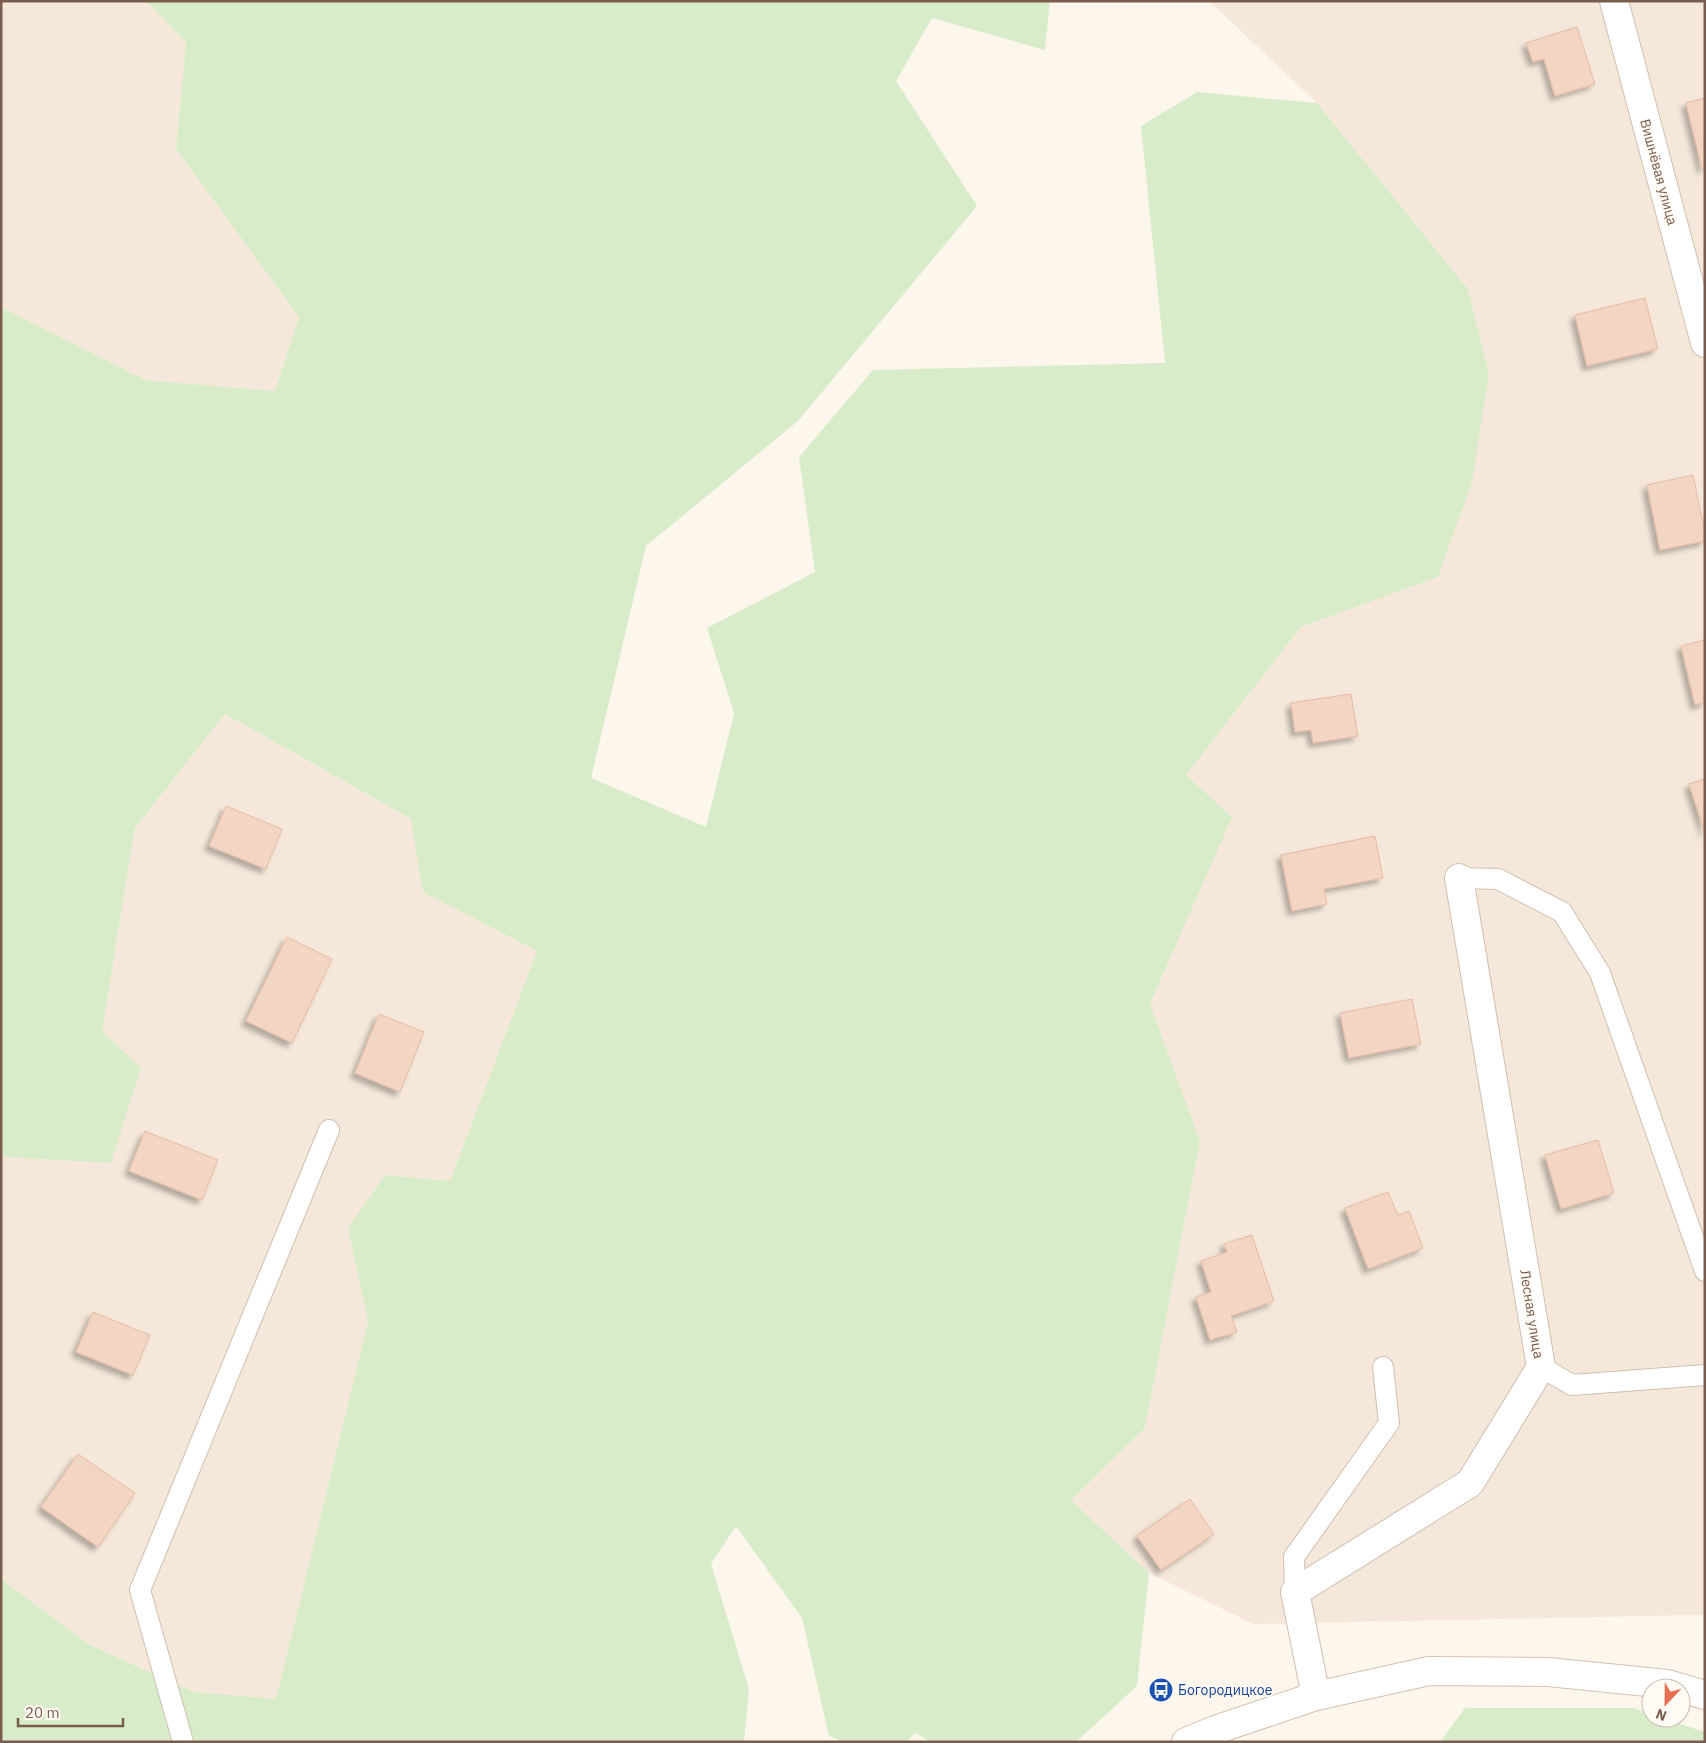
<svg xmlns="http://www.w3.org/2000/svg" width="1706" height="1743" font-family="'IBM Plex Sans',sans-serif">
	<defs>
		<filter id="shadow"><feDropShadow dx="-4.5" dy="4.5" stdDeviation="2.5" flood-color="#0004"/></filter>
	</defs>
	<rect width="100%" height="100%" fill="#fdf6ec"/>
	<!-- residential -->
	<path fill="#f5e8da" d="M1,1H146L186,42L176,149L299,317L275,391L145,380L1,307Z
		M1209,1H1705V1616L1698,1615L1253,1624L1149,1573L1071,1500L1145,1428L1200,1141L1150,1004L1231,817L1186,775L1301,627L1438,577L1489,374L1468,289L1317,103Z
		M225,714L412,820L423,892L537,951L450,1181L385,1175L348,1228L368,1322L276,1699L195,1692L90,1645L1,1579V1154L4,1157L111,1163L102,1031L135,828Z"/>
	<!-- green -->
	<path fill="#d8ecc9" d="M146,1H1050L1045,50L932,18L896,81L977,206L798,421L646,546L591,778L706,827L734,713L707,628L815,572L799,457L873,370L1165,363L1141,126L1197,92L1317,103L1468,289L1489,374L1472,482L1438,577L1301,627L1186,775L1232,817L1150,1004L1200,1141L1145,1428L1071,1500L1149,1573L1137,1686L1076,1742H931L915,1733L907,1742H844L829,1736L802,1618L736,1526L711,1564L749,1689L744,1742H1V1579L90,1645L194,1692L276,1699L368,1322L348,1228L385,1175L450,1181L537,951L423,892L411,819L225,714L135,828L102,1031L141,1068L111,1163L4,1157L1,1154V307L145,380L275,391L299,317L176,149L186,42Z
		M1465,1708H1633L1651,1714V1718H1662L1705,1732V1742H1440Z"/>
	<!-- building -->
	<path fill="#f3d5c3" stroke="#e6bba3" filter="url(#shadow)" d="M1577,27L1595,84L1555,96L1544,59L1533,62L1526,43Z
		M1705,98V168L1702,169L1686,103Z
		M1645,298L1658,349L1587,366L1575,315Z
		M1693,475L1705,533V541L1660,550L1647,485Z
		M1705,640V702L1695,705L1681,646Z
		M1351,694L1358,736L1313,743L1311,730L1295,732L1291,703Z
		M1705,779V833L1689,784Z
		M226,806L282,829L266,869L209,846Z
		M1375,836L1383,878L1324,889L1327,904L1292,911L1281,855Z
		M287,937L332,959L292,1043L246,1021Z
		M1412,999L1421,1044L1349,1058L1340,1013Z
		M379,1014L424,1032L400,1092L355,1073Z
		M145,1131L218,1160L202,1200L129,1171Z
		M1598,1140L1614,1193L1561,1209L1545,1155Z
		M1388,1192L1398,1215L1409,1211L1423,1248L1368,1269L1345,1208Z
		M1252,1235L1274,1301L1231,1316L1237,1332L1210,1340L1196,1297L1211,1292L1201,1261L1227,1252L1224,1244Z
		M93,1312L150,1335L133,1375L76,1352Z
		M78,1454L135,1493L98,1547L41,1507Z
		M1190,1499L1214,1534L1161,1570L1137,1536Z"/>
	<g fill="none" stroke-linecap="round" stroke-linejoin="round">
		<defs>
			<path id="lane" d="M1459,878L1498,879L1562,912L1600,973L1705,1271
				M1541,1367L1572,1385L1705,1375
				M1295,1592L1294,1557L1389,1423L1383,1367
				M183,1742L140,1590L329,1130"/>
			<path id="street" d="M1614,1L1705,343
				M1316,1696L1295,1592L1470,1483L1541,1367L1459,878"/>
			<path id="secondary" d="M1186,1742L1215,1730L1316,1696L1429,1671L1548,1672L1667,1684L1705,1695"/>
		</defs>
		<!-- lane casing -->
		<use href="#lane" stroke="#d1beb0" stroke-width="22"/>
		<!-- street casing -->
		<use href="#street" stroke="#d1beb0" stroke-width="30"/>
		<!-- secondary casing -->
		<use href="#secondary" stroke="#d6c0b0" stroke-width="30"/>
		<!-- lane -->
		<use href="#lane" stroke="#fff" stroke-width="20"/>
		<!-- street -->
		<use href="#street" stroke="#fff" stroke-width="28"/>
		<!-- secondary -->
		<use href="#secondary" stroke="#fff" stroke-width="28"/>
	</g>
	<!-- icons -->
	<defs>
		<symbol id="bus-disc" viewBox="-11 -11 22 22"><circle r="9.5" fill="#1a4fb4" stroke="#fffaf3"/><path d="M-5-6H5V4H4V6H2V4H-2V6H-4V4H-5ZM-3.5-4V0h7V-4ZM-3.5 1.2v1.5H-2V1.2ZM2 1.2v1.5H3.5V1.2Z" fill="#fff"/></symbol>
	</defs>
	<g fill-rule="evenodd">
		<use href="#bus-disc" x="1147" y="1676" width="28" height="28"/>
	</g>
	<g text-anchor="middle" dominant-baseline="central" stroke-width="4" stroke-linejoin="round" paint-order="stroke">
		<!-- street labels -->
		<g font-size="14" fill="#7a5c4d" stroke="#fffaf3">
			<text transform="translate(1659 172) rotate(75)">Вишнёвая улица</text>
			<text transform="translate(1532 1314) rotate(81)">Лесная улица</text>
		</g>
		<!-- transit labels -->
		<g font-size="14" fill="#164399" stroke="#fffaf3" text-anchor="start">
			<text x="1178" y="1690">Богородицкое</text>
		</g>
	</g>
	<!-- border -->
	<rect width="1706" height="1743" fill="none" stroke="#7a5c4d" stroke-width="5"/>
	<!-- north arrow -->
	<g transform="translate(1666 1703) rotate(202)"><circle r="24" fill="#fffaf3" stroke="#cabbb1"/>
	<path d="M0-4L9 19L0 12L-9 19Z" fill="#e76f51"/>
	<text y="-8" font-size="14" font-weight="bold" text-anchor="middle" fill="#7a5c4d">N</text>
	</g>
	<!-- scale -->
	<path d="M18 1718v8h105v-8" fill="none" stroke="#7a5c4d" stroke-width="2.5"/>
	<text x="25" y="1718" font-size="15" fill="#7a5c4d" stroke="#fffaf3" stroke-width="4" paint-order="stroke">20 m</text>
</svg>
